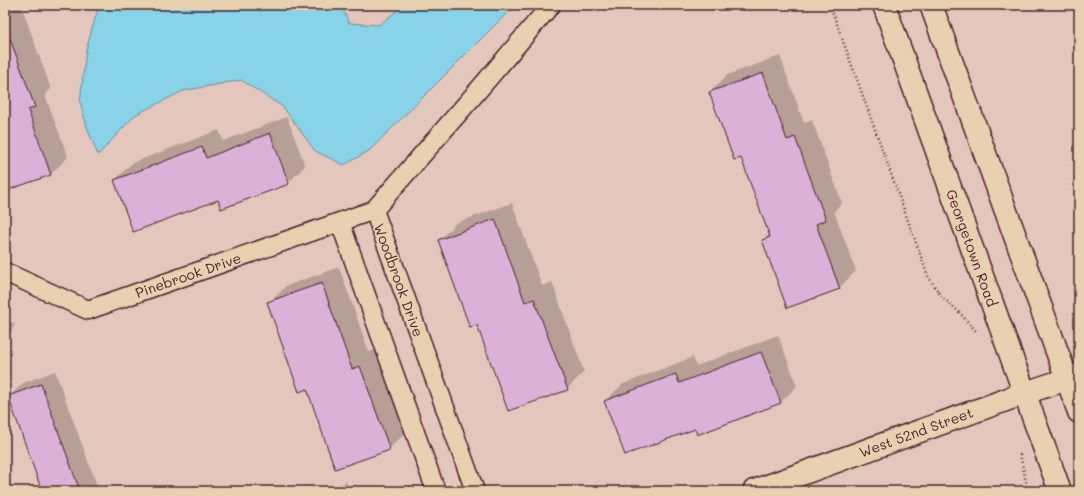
<svg xmlns="http://www.w3.org/2000/svg" width="1084" height="496" font-family="Mali,sans-serif">
	<rect width="100%" height="100%" fill="#e4c7bc"/>
	<filter id="ink" filterUnits="userSpaceOnUse"><feTurbulence type="fractalNoise" baseFrequency=".025" numOctaves="2"/><feDisplacementMap in="SourceGraphic" scale="8" xChannelSelector="R" yChannelSelector="G"/><feConvolveMatrix kernelMatrix="1 2 1 2 8 2 1 2 1" color-interpolation-filters="sRGB"/></filter>
	<g filter="url(#ink)">
		<!-- water -->
		<path fill="#88d3e8" stroke="#6f8b9c" d="M99,5H341L349,23L379,25L404,5H515L369,151L344,165L315,151L283,107L241,80L183,91L135,115L98,155L89,133L80,102L86,50Z"/>
		<!-- shadow -->
		<path fill="#0003" d="M21,5L51,89L45,95L68,157L51,174L5,190V11Z
			M780,56L804,123L812,120L842,203L834,211L856,271L839,288L763,240L770,234L741,156L710,92L727,75Z
			M287,117L305,166L288,183L218,199L115,180L132,163L219,130L223,141Z
			M512,203L542,286L552,282L584,372L567,389L478,324L439,240L456,223Z
			M339,267L369,352L377,349L406,432L389,449L307,388L269,303L286,286Z
			M5,319L15,324L5,343Z
			M778,335L797,386L780,403L695,428L605,401L623,384L693,357L696,366Z
			M55,371L99,491H43L9,397L23,383Z
			M346,482L350,491H323Z"/>
		<!-- building -->
		<path fill="#dbb1d7" stroke="#4a1f2b" d="M5,25L35,107L28,110L51,175L5,191Z
			M763,73L787,140L795,137L826,220L816,224L840,289L787,308L762,240L770,237L741,158L734,160L709,92Z
			M270,133L289,184L221,209L218,200L133,232L114,180L202,147L206,158Z
			M495,219L525,302L534,299L568,390L508,411L477,325L470,328L438,240Z
			M322,283L352,369L360,366L390,450L335,469L307,389L299,392L267,302Z
			M5,326L10,329L5,340Z
			M761,352L781,403L697,435L695,429L625,455L604,401L676,374L679,383Z
			M41,384L80,491H42L8,396Z"/>
		<g fill="none" stroke-linecap="round" stroke-linejoin="round">
			<defs>
				<path id="minor" d="M374,210L475,491
					M340,222L436,491
					M5,272L88,310L374,210L475,94L551,5"/>
				<path id="tertiary" d="M754,491L1025,393L1079,375"/>
				<path id="secondary" d="M884,5L1060,491
					M931,5L1079,412"/>
			</defs>
			<!-- minor casing -->
			<use href="#minor" stroke="#4a1f2b" stroke-width="21"/>
			<!-- tertiary casing -->
			<use href="#tertiary" stroke="#4a1f2b" stroke-width="25"/>
			<!-- secondary casing -->
			<use href="#secondary" stroke="#4a1f2b" stroke-width="25"/>
			<!-- path -->
			<path stroke="#4a1f2b" stroke-width="2.5" stroke-dasharray="1 3" stroke-linecap="butt" d="M830,5L928,276L941,296L958,311L976,331
				M1020,454L1028,491"/>
			<!-- minor -->
			<use href="#minor" stroke="#e8d1b1" stroke-width="18"/>
			<!-- tertiary -->
			<use href="#tertiary" stroke="#e8d1b1" stroke-width="22"/>
			<!-- secondary -->
			<use href="#secondary" stroke="#e8d1b1" stroke-width="22"/>
		</g>
	</g>
	<g text-anchor="middle" dominant-baseline="central" stroke-width="3" stroke-linejoin="round" paint-order="stroke">
		<!-- street labels -->
		<g font-size="14" fill="#4a1f2b" stroke="#e8d1b1">
			<text transform="translate(972 248) rotate(70)">Georgetown Road</text>
			<text transform="translate(188 275) rotate(-19)">Pinebrook Drive</text>
			<text transform="translate(399 280) rotate(70)">Woodbrook Drive</text>
			<text transform="translate(916 432) rotate(-20)">West 52nd Street</text>
		</g>
	</g>
	<!-- margin -->
	<rect width="1084" height="496" fill="none" stroke="#e8d1b1" stroke-width="20"/>
	<rect x="10" y="10" width="1064" height="476" fill="none" stroke="#4a1f2b" stroke-width="1.5" filter="url(#ink)"/>
</svg>
